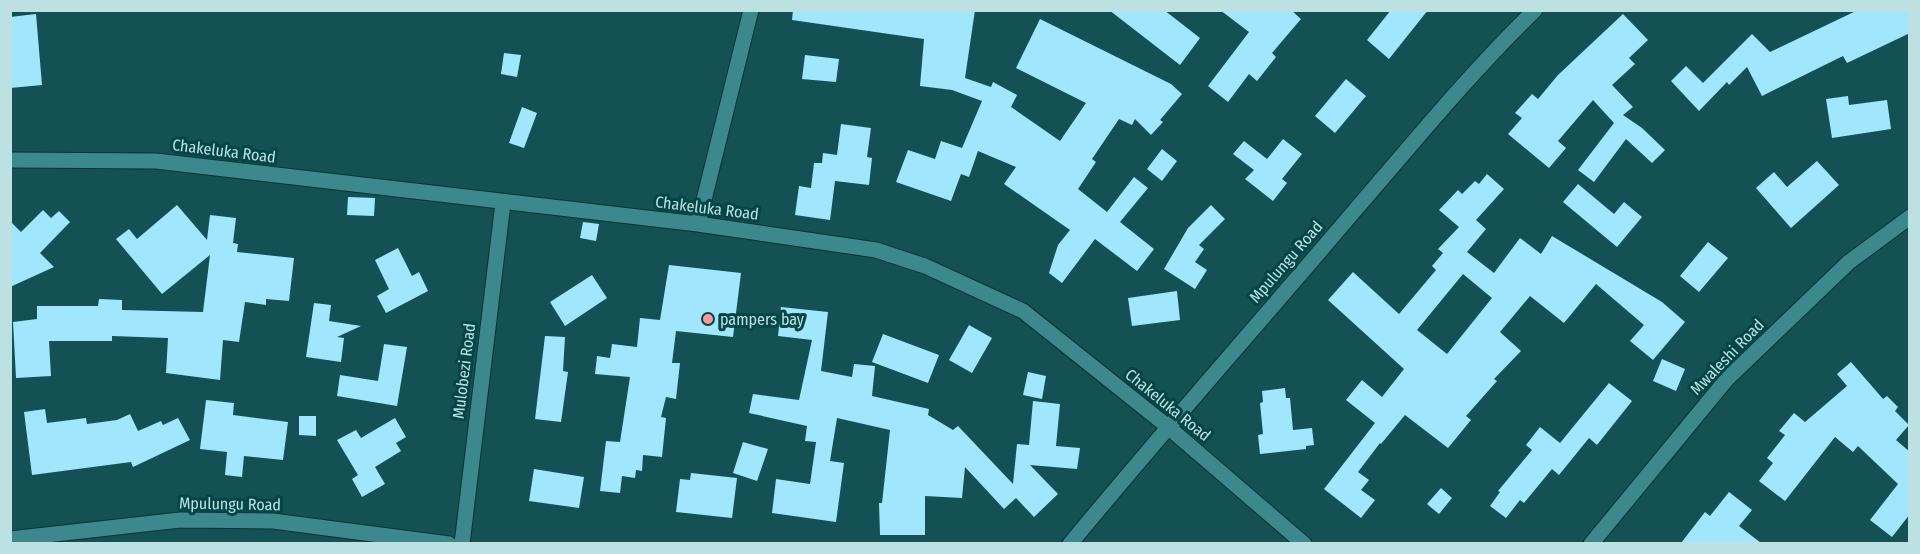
<svg xmlns="http://www.w3.org/2000/svg" width="1920" height="554" font-family="'Fira Sans Condensed',sans-serif">
	<rect width="100%" height="100%" fill="#145154"/>
	<!-- building -->
	<path fill="#a2e6fd" fill-rule="evenodd" d="M793,10H975L965,78L991,87L993,82L1017,95L1011,107L1060,141L1086,103L1016,68L1040,19L1171,84L1182,94L1160,120L1163,122L1151,135L1135,119L1132,125L1119,119L1092,159L1096,162L1078,189L1107,212L1134,177L1148,188L1120,222L1154,249L1137,271L1095,239L1062,283L1049,273L1058,245L1070,230L1004,184L1016,167L978,151L969,177L961,174L951,201L896,182L908,150L935,159L941,141L962,148L982,101L952,90L920,86L924,39L792,20Z
		M1109,10H1164L1200,38L1180,65Z
		M1220,10H1291L1301,19L1272,53L1276,57L1257,81L1249,74L1228,102L1208,86L1249,32Z
		M1391,10H1428L1389,59L1367,40Z
		M1858,10H1910V33L1847,63L1843,56L1762,96L1747,67L1729,85L1727,82L1699,111L1671,81L1686,66L1703,83L1752,34L1770,52Z
		M36,14L42,85L10,88V17Z
		M1623,14L1648,40L1629,58L1635,64L1612,85L1633,107L1623,115L1642,128L1665,150L1652,163L1626,139L1594,182L1578,170L1614,123L1593,100L1558,141L1566,148L1549,168L1508,134L1522,118L1515,113L1532,94L1538,99L1558,75Z
		M504,53L521,55L517,77L501,74Z
		M805,55L839,59L836,82L802,79Z
		M1346,79L1366,96L1335,133L1315,116Z
		M1848,96L1849,105L1887,100L1891,129L1832,138L1826,99Z
		M522,107L537,113L524,148L509,143Z
		M841,124L871,128L867,157L872,158L869,185L835,181L830,220L795,215L799,186L811,188L814,163H822L823,153L837,155Z
		M1283,139L1302,154L1282,179L1287,183L1273,201L1245,179L1254,170L1233,154L1244,141L1267,159Z
		M1162,149L1177,161L1162,181L1147,169Z
		M1817,161L1839,185L1791,228L1756,188L1774,172L1787,187Z
		M1487,174L1504,189L1476,220L1486,229L1467,252L1494,273L1520,238L1541,254L1552,236L1662,302L1685,322L1653,360L1630,341L1644,325L1596,284L1564,323L1530,296L1500,332L1521,351L1494,379L1497,381L1466,416L1471,420L1448,448L1405,415L1381,444L1380,443L1358,472L1369,480L1361,490L1375,500L1361,518L1324,489L1375,423L1346,400L1362,380L1382,397L1404,369L1328,300L1353,272L1399,314L1436,270L1432,266L1443,253L1438,249L1459,227L1439,210L1458,190L1462,194L1475,181L1479,184ZM1463,274L1492,298L1447,354L1417,330Z
		M1578,184L1614,214L1624,202L1642,217L1617,247L1563,202Z
		M348,197L375,198L374,216L347,215Z
		M177,205L207,240L210,215L236,218L233,243L238,244L237,252L294,258L289,301L266,299V305L245,302L239,342L223,340L220,380L166,373L168,338L112,336V341H49L51,376L16,378L13,322L37,319V306H98L99,299L122,300V310L203,312L210,255L162,294L116,239L129,229L137,239Z
		M1211,205L1225,219L1199,245L1204,249L1195,262L1207,270L1195,289L1164,269L1188,228Z
		M43,210L51,218L59,211L70,222L40,253L54,267L10,287V221L21,232Z
		M583,222L599,224L596,241L580,238Z
		M1708,242L1728,258L1699,292L1680,276Z
		M398,248L412,276L419,272L428,291L386,313L377,296L389,289L375,260Z
		M669,265L741,273L733,337L676,331L672,363H680L676,399L666,397L661,417L666,418L662,457L643,455L642,471L636,470L635,478L622,476L620,493L600,491L606,441L620,442L630,377L595,374L597,356L610,358L612,344L637,347L640,318L660,320Z
		M592,275L607,298L565,326L550,302Z
		M1177,291L1180,320L1132,326L1128,298Z
		M314,303L331,305L329,321L361,326L337,337L344,338L341,362L306,357Z
		M781,307L828,312L821,371L852,377L854,364L875,366L872,396L929,409L928,415L953,430L958,426L1013,484L1017,444L1029,445L1033,401L1060,404L1056,446L1080,448L1077,469L1030,465L1058,494L1034,517L1016,498L1004,509L965,467L962,498L925,496V535H880L879,503H882L890,430L837,418L830,461L844,463L836,522L772,513L776,479L810,484L816,442L805,441L807,426L749,413L753,394L799,400L812,340L778,336Z
		M969,325L992,338L972,373L949,360Z
		M883,334L939,355L928,383L872,362Z
		M545,336L565,337L563,371L568,372L561,422L535,419Z
		M384,344L407,347L397,406L337,396L340,375L378,381Z
		M1662,359L1685,369L1676,391L1653,381Z
		M1851,362L1883,399L1887,396L1898,407L1895,411L1909,425L1896,440L1910,452V514L1892,537L1870,520L1898,484L1858,446L1853,452L1835,437L1785,501L1759,481L1773,463L1767,458L1785,435L1779,431L1794,413L1805,422L1847,386L1837,374Z
		M1028,372L1046,376L1042,399L1023,395Z
		M1609,383L1632,401L1597,445L1589,438L1559,475L1552,469L1524,503L1520,500L1506,518L1490,506L1500,492L1498,491L1532,450L1526,445L1540,427L1560,443Z
		M1285,388L1286,398H1290L1293,430L1312,428L1314,445L1306,446V449L1260,454L1258,435L1263,434L1260,403L1263,402L1262,391Z
		M206,400L234,403L233,415L288,422L283,460L244,456L242,477L225,475L227,452L200,449Z
		M45,409L47,423L86,418L87,424L117,420L130,414L138,431L161,421L163,425L178,418L190,440L133,467L131,462L32,475L24,412Z
		M299,416H316V436L299,435Z
		M395,418L406,437L396,443L401,451L375,467L385,484L362,497L352,479L358,475L337,440L356,430L361,438Z
		M743,442L768,449L757,481L733,473Z
		M534,469L584,477L579,508L529,501Z
		M691,473L737,478L732,518L676,512L680,479L690,480Z
		M1441,488L1452,498L1439,514L1427,504Z
		M1729,492L1752,510L1739,526L1761,543H1681L1705,512L1710,516Z"/>
	<g fill="none" stroke-linecap="round" stroke-linejoin="round">
		<defs>
			<path id="minor" d="M10,160L156,161L698,224L876,250L925,266L1023,311L1167,426L1304,544
				M698,224L751,10
				M10,539L180,520L273,521L449,544
				M462,544L503,203
				M1070,544C1164,430 1261,321 1356,209C1415,141 1470,73 1535,10
				M1591,544L1727,379L1849,262L1910,217"/>
		</defs>
		<!-- minor casing -->
		<use href="#minor" stroke="#093436" stroke-width="17"/>
		<!-- minor -->
		<use href="#minor" stroke="#3c888c" stroke-width="15"/>
	</g>
	<!-- markers -->
	<circle fill="#f59b9b" stroke="#024649" stroke-width="2" cx="708" cy="319" r="6"/>
	<g text-anchor="middle" dominant-baseline="central" stroke-width="6" stroke-linejoin="round" paint-order="stroke">
		<!-- street labels -->
		<g font-size="16" fill="#bde1e2" stroke="#024649">
			<text transform="translate(224 151) rotate(7)">Chakeluka Road</text>
			<text transform="translate(707 208) rotate(7)">Chakeluka Road</text>
			<text transform="translate(1286 262) rotate(-49)">Mpulungu Road</text>
			<text transform="translate(1727 357) rotate(-46)">Mwaleshi Road</text>
			<text transform="translate(464 371) rotate(-83)">Mulobezi Road</text>
			<text transform="translate(1168 405) rotate(39)">Chakeluka Road</text>
			<text transform="translate(230 504) rotate(1)">Mpulungu Road</text>
		</g>
		<!-- poi labels -->
		<g font-size="16" fill="#bde1e2" stroke="#024649" text-anchor="start">
			<text x="720" y="319">pampers bay</text>
		</g>
	</g>
	<!-- border -->
	<rect width="1920" height="554" fill="none" stroke="#bde1e2" stroke-width="24"/>
</svg>
